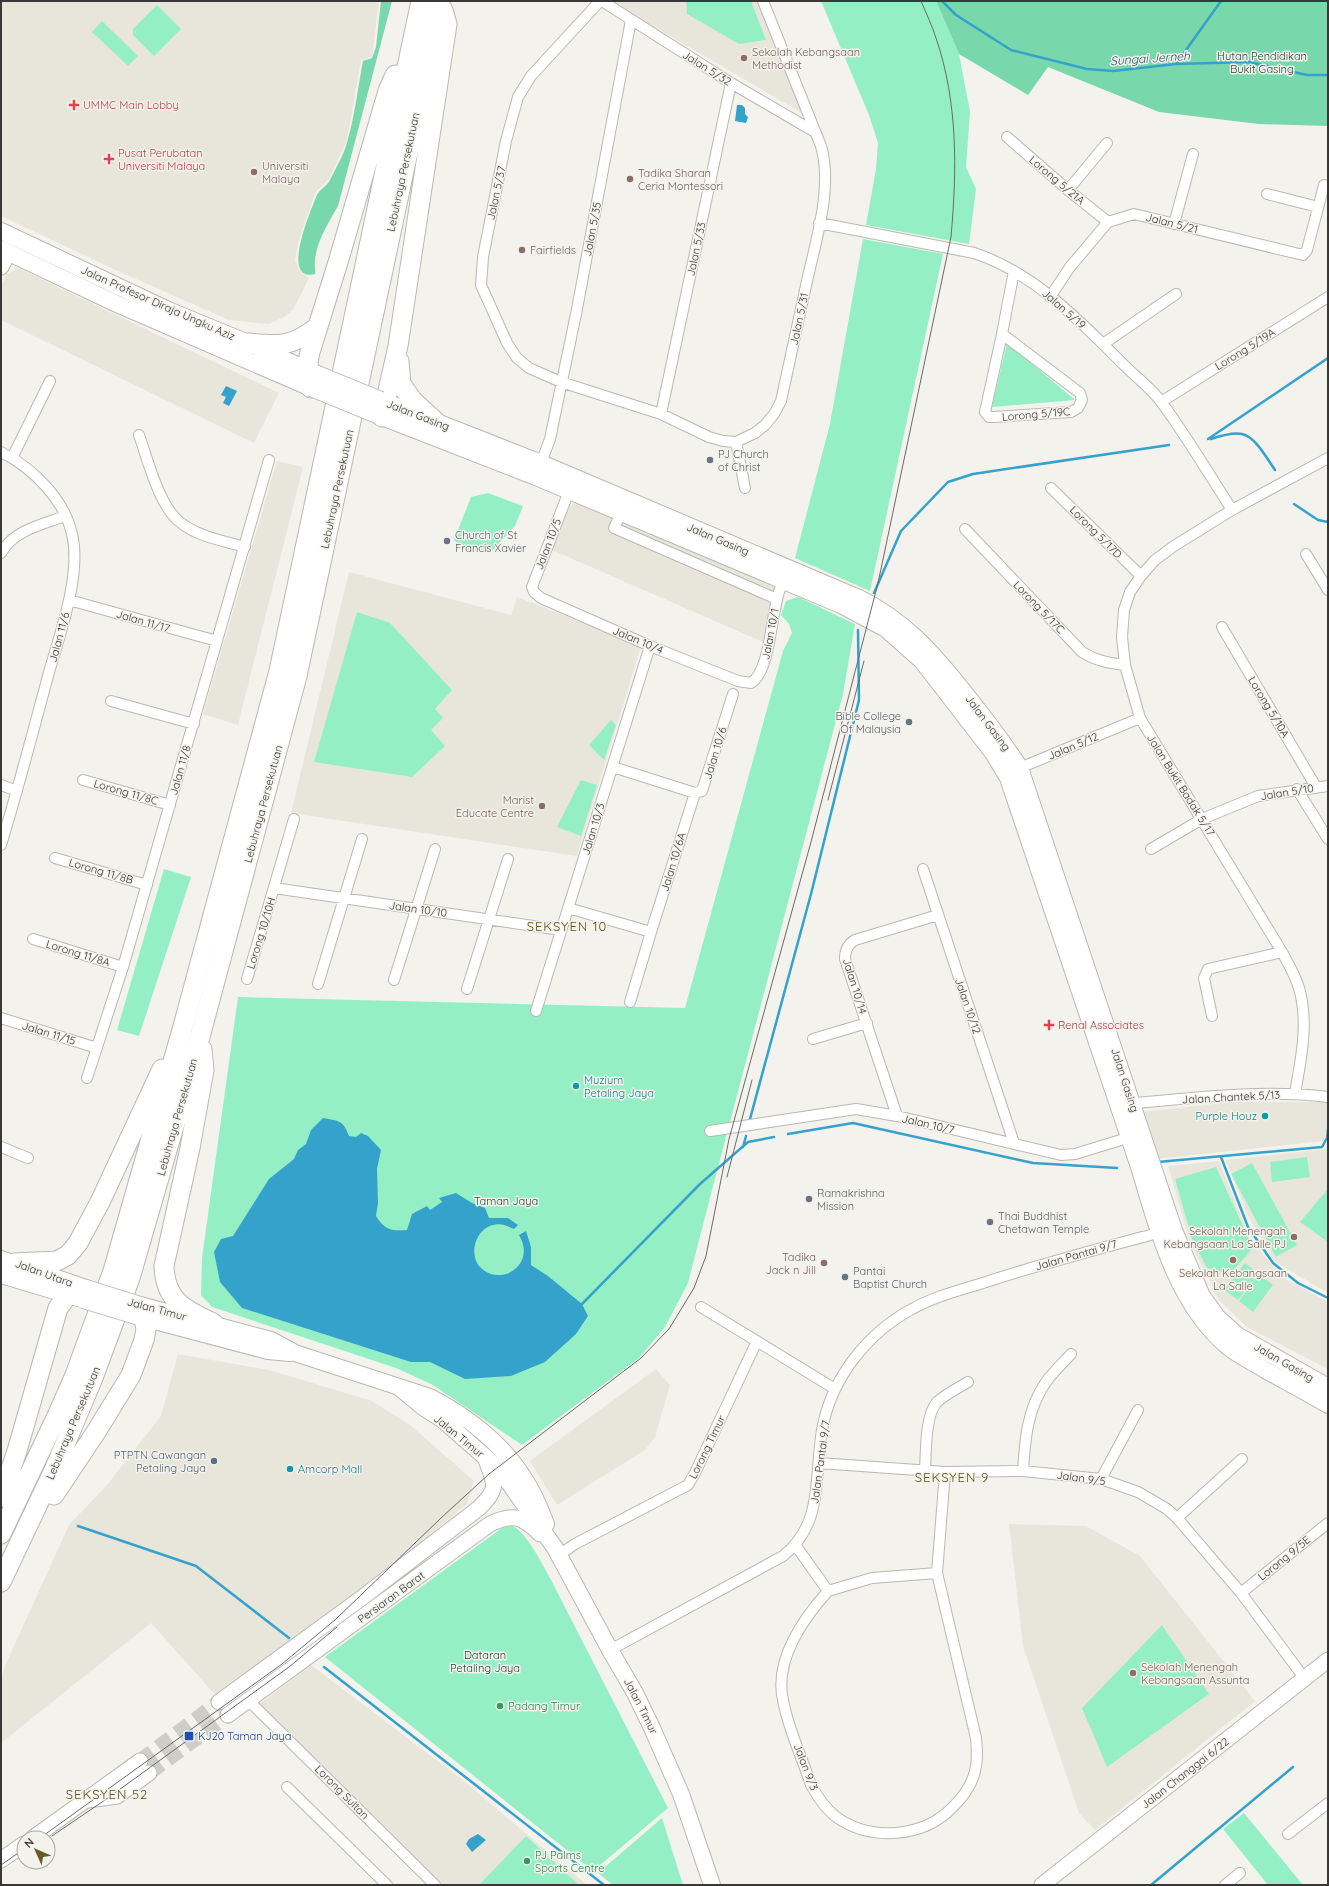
<svg xmlns="http://www.w3.org/2000/svg" width="1329" height="1886" font-family="Quicksand,sans-serif">
	<rect width="100%" height="100%" fill="#f3f2ec"/>
	<!-- built -->
	<path fill="#e8e6da" d="M1,1H379L372,57L361,60L347,140L329,179L315,193L298,243L295,260L299,270L309,278L293,310L284,317L269,324L229,320L118,271L1,216Z
		M612,1H760L802,113L612,2Z
		M18,268L279,393L254,443L1,320V287L7,274Z
		M277,461L303,467L238,725L203,714Z
		M577,502L775,585L763,642L552,550L570,506Z
		M349,572L511,615L517,597L641,646L577,856L291,813Z
		M1232,1102H1328V1119L1324,1141L1156,1159L1141,1112Z
		M1328,1144V1293L1274,1261L1247,1214L1226,1160L1327,1149Z
		M1219,1161L1250,1239L1282,1277L1328,1302V1369L1247,1327L1219,1300L1190,1242L1168,1166Z
		M178,1354L269,1370L372,1401L410,1425L474,1481L467,1504L347,1603L219,1699L151,1623L1,1743V1683L4,1668L69,1525L107,1485L161,1416Z
		M656,1369L670,1385L655,1437L645,1450L557,1505L530,1461Z
		M1009,1524L1086,1526L1140,1556L1255,1701L1095,1830L1079,1813L1023,1646Z
		M311,1665L464,1781L587,1885H438L257,1706Z"/>
	<!-- green -->
	<path fill="#94f0c4" d="M686,1H751L766,40L739,44L687,14Z
		M821,1H936L959,54L970,112L966,167L976,189L969,244L866,225L876,169L878,143L869,115Z
		M157,5L181,29L154,56L133,35V29Z
		M102,21L138,56L128,66L92,32Z
		M863,239L943,254L870,591L795,558L830,424Z
		M1007,343L1075,400L992,407Z
		M488,493L523,506L515,526L492,551L465,550L454,540L471,497Z
		M798,597L855,624L843,694L712,1190L688,1283L665,1327L639,1358L522,1445L433,1385L396,1368L212,1307L201,1295L202,1258L238,997L685,1008L783,651L792,633L789,624L781,615L786,601Z
		M357,612L390,623L452,690L435,709L443,718L431,730L445,746L412,777L314,762Z
		M611,720L616,725L604,760L589,745Z
		M581,780L597,785L581,836L557,827Z
		M164,869L191,877L139,1036L117,1030Z
		M1307,1157L1310,1177L1272,1182L1270,1162Z
		M1252,1163L1297,1245L1276,1257L1231,1174Z
		M1216,1167L1253,1248L1230,1274L1207,1268L1192,1239L1175,1179Z
		M1328,1189V1242L1300,1222Z
		M1245,1263L1259,1274L1238,1300L1224,1290Z
		M1259,1274L1273,1285L1253,1312L1239,1301Z
		M512,1526C525,1530 543,1565 550,1578L668,1808L593,1871L325,1657L502,1528Z
		M1162,1625L1209,1694L1107,1767L1082,1708Z
		M1244,1813L1303,1885H1268L1223,1829Z
		M662,1818L683,1885H613L598,1873Z
		M526,1836L579,1885H479Z"/>
	<!-- forest -->
	<path fill="#78d8ab" d="M381,1H392L338,206C329,222 316,242 315,261C314,265 316,269 315,274C279,283 312,208 316,197C319,189 328,186 331,178C337,166 345,152 348,139C355,114 358,87 363,61L372,58L376,47Z
		M936,1H1328V126L1259,124L1159,112L1048,67L1028,95L959,54Z"/>
	<!-- water -->
	<path fill="#35a2cb" d="M737,105H742L745,108V114L748,117L746,123L735,121Z
		M226,386L237,391L229,406L223,403L226,397L221,395Z
		M323,1118C339,1121 343,1120 349,1136L356,1137L361,1133L368,1136L381,1150L377,1169L378,1203L376,1216C385,1230 390,1231 407,1230L412,1214L427,1206L430,1210L442,1202L439,1198L456,1193L472,1203L485,1208L489,1218H508L518,1225L514,1229C507,1226 501,1223 493,1225C476,1229 468,1254 480,1267C500,1288 537,1265 519,1235L526,1231L531,1247V1265L548,1276L582,1304L588,1316L576,1334L545,1362L511,1376L465,1379L430,1362H411L242,1308L220,1282L214,1252L221,1239L233,1236L269,1179L294,1159L298,1150L306,1144L311,1130Z
		M478,1834L486,1840L472,1852L466,1844L469,1839Z"/>
	<g fill="none" stroke-linecap="round" stroke-linejoin="round">
		<!-- stream -->
		<path stroke="#35a2cb" stroke-width="2.5" d="M942,1L956,15L1011,50L1087,69L1113,71L1176,64L1249,62L1307,75H1328
			M1176,64L1221,1
			M1208,439L1328,358
			M1211,439C1220,436 1232,432 1242,434C1256,437 1267,459 1275,470
			M1294,504L1318,520L1328,522
			M874,593L901,531L948,482L973,474L1169,445
			M750,1119L811,894L859,700L858,630
			M788,1134L853,1123L1033,1163L1117,1168
			M743,1147L746,1136
			M1221,1157L1248,1227L1273,1263L1298,1283L1328,1298
			M1158,1162L1322,1147L1327,1138L1328,1129
			M582,1304L700,1184L748,1142L774,1137
			M78,1526L196,1566L289,1638
			M324,1667L604,1885
			M1151,1885L1293,1767"/>
		<!-- secondary-tunnel -->
		<path stroke="#cecdc8" stroke-width="15" stroke-dasharray="15 8" stroke-linecap="butt" d="M140,1761L219,1702
			M149,1773L228,1715"/>
		<defs>
			<path id="street" d="M600,1L531,76L518,97L506,141L483,257L481,285L507,343L517,358L529,368L561,382L661,414L709,437L723,441L736,442L755,433L765,425L774,414L781,401C790,361 798,321 807,281C816,240 833,187 821,146L763,1
				M602,1L731,83L815,132
				M1007,137L1068,190L1108,222
				M1068,190L1107,143
				M1267,194L1318,207
				M819,223L974,253C1033,272 1080,321 1123,364C1136,377 1152,389 1162,403C1187,437 1209,474 1232,510
				M1174,224L1193,154
				M1050,297L1070,267L1108,222L1134,214L1303,255L1307,250L1324,185
				M1002,334L1080,393L1082,400L1078,408L1071,412L994,417H989L985,412L1002,334L1014,271
				M1103,344L1176,294
				M1161,402L1328,297
				M661,414L731,83
				M139,435C148,460 159,507 181,523C199,537 224,541 245,547
				M736,442L745,488
				M1,452C33,468 64,499 72,534C82,575 59,636 48,676C33,732 18,789 1,845
				M12,458L50,381
				M541,463L550,439L577,309L631,20
				M1051,488L1141,576
				M569,491L532,587L534,592L541,598L650,646L738,681L751,683C769,672 771,621 777,600C778,592 782,584 785,577
				M621,513L614,528L777,599
				M965,529L1082,652C1096,661 1109,663 1125,665
				M1,553C14,530 41,525 65,516
				M1306,554L1328,590
				M69,600L217,641
				M1222,627L1316,787
				M111,701L194,724
				M613,767L695,793L702,791L733,694
				M1015,770L1140,718
				M83,780L170,805
				M1,785L17,791
				M1297,789L1328,839
				M1151,849L1202,819L1258,796L1328,786
				M55,858L147,885
				M923,869L1014,1143
				M274,888L561,930
				M568,908L651,932L630,1002
				M651,932L695,793
				M33,939L123,967
				M247,979L294,819
				M394,980L435,849
				M318,984L362,839
				M467,989L508,859
				M536,1011L650,646
				M1212,1016L1204,978L1208,969L1282,952
				M1,1018L97,1048
				M813,1039L867,1023
				M87,1078L123,967L269,460
				M1295,1093C1301,1060 1309,1022 1299,988C1295,975 1288,963 1282,952L1140,718L1125,665L1122,637L1124,610L1130,592L1141,576L1155,560L1174,546L1232,510L1328,458
				M1127,1104C1193,1098 1261,1089 1328,1097
				M897,1116L845,959C845,951 848,944 855,940L938,915
				M710,1131L856,1109L897,1116L1061,1155L1075,1154L1134,1136
				M1,1147L28,1158
				M701,1307L835,1389
				M819,1463L945,1472L1023,1471L1101,1479L1138,1492L1167,1509L1177,1518L1241,1593L1305,1679
				M925,1471C926,1453 925,1415 937,1402C946,1394 958,1388 968,1382
				M1023,1471C1025,1440 1027,1409 1046,1382C1053,1372 1063,1363 1071,1354
				M1101,1479L1138,1410
				M1177,1518L1242,1459
				M796,1546L828,1591C803,1619 774,1660 783,1700C788,1729 802,1757 811,1785C817,1796 825,1808 835,1816C870,1842 923,1838 953,1807C963,1797 972,1785 975,1771C978,1760 977,1749 976,1738L937,1573L945,1472
				M559,1555L575,1544L688,1485L695,1473L757,1341
				M828,1591L872,1578L937,1573
				M1241,1593L1328,1523
				M610,1650L783,1556C826,1522 813,1472 823,1425C833,1376 869,1332 912,1309C935,1296 961,1290 986,1282C1041,1264 1098,1249 1154,1234L1165,1232
				M248,1700L435,1885
				M287,1787L387,1885
				M1288,1834L1328,1803
				M1225,1885L1240,1873"/>
			<path id="secondary" d="M1,267L9,252
				M219,1702L363,1597L479,1508C501,1487 494,1483 485,1457
				M228,1715L490,1524C514,1513 522,1516 540,1534
				M88,1800L117,1796L149,1773
				M33,1838L140,1761
				M1,1860L24,1844
				M1042,1885L1328,1660"/>
			<path id="primary" d="M1,231L168,310L248,343L315,373
				M1,249L117,304L311,388
				M381,400L541,463L859,598C904,620 933,653 964,692C984,717 1003,741 1020,768L1174,1230L1202,1296L1218,1318L1237,1335L1328,1387
				M377,415L536,477L841,605L886,629L922,661L993,753L1008,778L1140,1170C1158,1231 1177,1304 1228,1347C1240,1356 1254,1363 1267,1371C1287,1382 1308,1393 1328,1405
				M1,1259L86,1288
				M1,1275L78,1298
				M140,1305L271,1340L295,1353L430,1397C465,1415 502,1443 523,1477C533,1491 540,1508 546,1524
				M136,1316L268,1351L290,1353
				M399,1387L423,1407L443,1420L500,1470L555,1548L610,1650L635,1693L652,1728L681,1794L712,1885"/>
			<path id="highway" d="M248,343C278,346 291,347 316,328
				M399,361L401,384L412,400L436,422
				M311,388L308,362L310,352L339,259L388,91L395,75
				M382,417L398,346L447,24L443,10
				M202,1049L204,1070L190,1148L164,1266C165,1301 185,1310 213,1323
				M14,1263L57,1261L68,1255L78,1243L100,1202L162,1069
				M54,1495L96,1432L131,1375L144,1340L146,1329L144,1318
				M1,1497L17,1451L58,1308L68,1295
				M1,1534L56,1418L75,1375L113,1271L182,1030L279,671L421,1
				M1,1582L55,1468L93,1378L130,1278L201,1033L297,676L440,1"/>
		</defs>
		<!-- street casing -->
		<use href="#street" stroke="#b9b8b3" stroke-width="12"/>
		<!-- secondary casing -->
		<use href="#secondary" stroke="#b9b8b3" stroke-width="17"/>
		<!-- primary casing -->
		<use href="#primary" stroke="#b9b8b3" stroke-width="18"/>
		<!-- highway casing -->
		<use href="#highway" stroke="#b9b8b3" stroke-width="21"/>
		<!-- street -->
		<use href="#street" stroke="#fff" stroke-width="10"/>
		<!-- secondary -->
		<use href="#secondary" stroke="#fff" stroke-width="15"/>
		<!-- primary -->
		<use href="#primary" stroke="#fff" stroke-width="16"/>
		<!-- highway -->
		<use href="#highway" stroke="#fff" stroke-width="19"/>
		<!-- tram -->
		<path stroke="#6c6b68" stroke-width="1" d="M828,800L864,661
			M727,1177L752,1080
			M52,1836L105,1800L289,1667L337,1627
			M40,1838L282,1664L336,1619L441,1518L489,1474L641,1358L669,1329L694,1288L706,1256L729,1139L811,842L878,583L951,237C957,170 958,102 936,38C932,25 926,13 921,1
			M1,1865L24,1849"/>
		<defs>
			<path id="primary-bridge" d="M315,373L381,400
				M311,388L377,415
				M86,1288L140,1305
				M83,1300L136,1316"/>
		</defs>
		<!-- primary-bridge casing -->
		<use href="#primary-bridge" stroke="#b9b8b3" stroke-width="18" stroke-linecap="butt"/>
		<!-- primary-bridge -->
		<use href="#primary-bridge" stroke="#fff" stroke-width="16"/>
	</g>
	<!-- markers -->
	<g fill="#8d6e63" stroke="#f3f2ec" stroke-width="1.5">
		<circle cx="744" cy="58" r="4"/>
		<circle cx="254" cy="172" r="4"/>
		<circle cx="630" cy="179" r="4"/>
		<circle cx="522" cy="250" r="4"/>
		<circle cx="542" cy="806" r="4"/>
		<circle cx="1294" cy="1237" r="4"/>
		<circle cx="1233" cy="1260" r="4"/>
		<circle cx="824" cy="1263" r="4"/>
		<circle cx="1133" cy="1673" r="4"/>
	</g>
	<g fill="#e0444e" stroke="#f3f2ec" stroke-width="1.5">
		<path d="M72 99h4v4h4v4h-4v4h-4v-4h-4v-4h4z"/>
		<path d="M107 153h4v4h4v4h-4v4h-4v-4h-4v-4h4z"/>
		<path d="M1047 1019h4v4h4v4h-4v4h-4v-4h-4v-4h4z"/>
	</g>
	<g fill="#6b7280" stroke="#f3f2ec" stroke-width="1.5">
		<circle cx="710" cy="460" r="4"/>
		<circle cx="447" cy="541" r="4"/>
		<circle cx="909" cy="722" r="4"/>
		<circle cx="809" cy="1199" r="4"/>
		<circle cx="990" cy="1222" r="4"/>
		<circle cx="845" cy="1277" r="4"/>
	</g>
	<g fill="#0f9aa8" stroke="#f3f2ec" stroke-width="1.5">
		<circle cx="576" cy="1086" r="4"/>
		<circle cx="1265" cy="1116" r="4"/>
		<circle cx="290" cy="1469" r="4"/>
	</g>
	<circle fill="#5c6f8a" stroke="#f3f2ec" stroke-width="1.5" cx="214" cy="1461" r="4"/>
	<g fill="#2e9e5b" stroke="#f3f2ec" stroke-width="1.5">
		<circle cx="500" cy="1706" r="4"/>
		<circle cx="527" cy="1861" r="4"/>
	</g>
	<rect fill="#1a4fb4" stroke="#f3f2ec" stroke-width="1.5" x="184" y="1731" width="10" height="10" rx="2"/>
	<g text-anchor="middle" dominant-baseline="central" stroke-width="3" stroke-linejoin="round" paint-order="stroke">
		<!-- education labels -->
		<g font-size="11" fill="#785e54" stroke="#f3f2ec" text-anchor="start">
			<text x="752" y="52">Sekolah Kebangsaan<tspan x="752" dy="13">Methodist</tspan></text>
			<text x="262" y="166">Universiti<tspan x="262" dy="13">Malaya</tspan></text>
			<text x="638" y="173">Tadika Sharan<tspan x="638" dy="13">Ceria Montessori</tspan></text>
			<text x="530" y="250">Fairfields</text>
			<text x="534" y="800" text-anchor="end">Marist<tspan x="534" dy="13">Educate Centre</tspan></text>
			<text x="1286" y="1231" text-anchor="end">Sekolah Menengah<tspan x="1286" dy="13">Kebangsaan La Salle PJ</tspan></text>
			<text x="816" y="1257" text-anchor="end">Tadika<tspan x="816" dy="13">Jack n Jill</tspan></text>
			<text x="1233" y="1273" text-anchor="middle">Sekolah Kebangsaan<tspan x="1233" dy="13">La Salle</tspan></text>
			<text x="1141" y="1667">Sekolah Menengah<tspan x="1141" dy="13">Kebangsaan Assunta</tspan></text>
		</g>
		<!-- park labels -->
		<g font-size="11" fill="#1d4734" stroke="#f3f2ec">
			<text x="1262" y="56">Hutan Pendidikan<tspan x="1262" dy="13">Bukit Gasing</tspan></text>
			<text x="506" y="1201">Taman Jaya</text>
			<text x="485" y="1655">Dataran<tspan x="485" dy="13">Petaling Jaya</tspan></text>
		</g>
		<!-- street labels -->
		<g font-size="11" fill="#393836" stroke="#f3f2ec">
			<text transform="translate(707 68) rotate(32)">Jalan 5/32</text>
			<text transform="translate(403 172) rotate(-78)">Lebuhraya Persekutuan</text>
			<text transform="translate(1057 180) rotate(40)">Lorong 5/21A</text>
			<text transform="translate(496 193) rotate(-78)">Jalan 5/37</text>
			<text transform="translate(1172 223) rotate(14)">Jalan 5/21</text>
			<text transform="translate(592 229) rotate(-79)">Jalan 5/35</text>
			<text transform="translate(696 249) rotate(-78)">Jalan 5/33</text>
			<text transform="translate(158 303) rotate(24)">Jalan Profesor Diraja Ungku Aziz</text>
			<text transform="translate(1064 309) rotate(41)">Jalan 5/19</text>
			<text transform="translate(799 319) rotate(-78)">Jalan 5/31</text>
			<text transform="translate(1245 349) rotate(-32)">Lorong 5/19A</text>
			<text transform="translate(1036 414) rotate(-5)">Lorong 5/19C</text>
			<text transform="translate(418 415) rotate(21)">Jalan Gasing</text>
			<text transform="translate(337 489) rotate(-78)">Lebuhraya Persekutuan</text>
			<text transform="translate(1096 532) rotate(45)">Lorong 5/17D</text>
			<text transform="translate(718 539) rotate(23)">Jalan Gasing</text>
			<text transform="translate(548 544) rotate(-69)">Jalan 10/5</text>
			<text transform="translate(1039 607) rotate(46)">Lorong 5/17C</text>
			<text transform="translate(143 621) rotate(16)">Jalan 11/17</text>
			<text transform="translate(770 634) rotate(-79)">Jalan 10/1</text>
			<text transform="translate(59 637) rotate(-75)">Jalan 11/6</text>
			<text transform="translate(638 640) rotate(23)">Jalan 10/4</text>
			<text transform="translate(1269 707) rotate(59)">Lorong 5/10A</text>
			<text transform="translate(988 723) rotate(53)">Jalan Gasing</text>
			<text transform="translate(1073 746) rotate(-23)">Jalan 5/12</text>
			<text transform="translate(715 753) rotate(-73)">Jalan 10/6</text>
			<text transform="translate(180 770) rotate(-74)">Jalan 11/8</text>
			<text transform="translate(1181 785) rotate(58)">Jalan Bukit Badak 5/17</text>
			<text transform="translate(126 792) rotate(16)">Lorong 11/8C</text>
			<text transform="translate(1287 792) rotate(-9)">Jalan 5/10</text>
			<text transform="translate(263 804) rotate(-75)">Lebuhraya Persekutuan</text>
			<text transform="translate(593 829) rotate(-73)">Jalan 10/3</text>
			<text transform="translate(673 862) rotate(-73)">Jalan 10/6A</text>
			<text transform="translate(101 871) rotate(16)">Lorong 11/8B</text>
			<text transform="translate(418 909) rotate(8)">Jalan 10/10</text>
			<text transform="translate(261 933) rotate(-73)">Lorong 10/10H</text>
			<text transform="translate(78 953) rotate(17)">Lorong 11/8A</text>
			<text transform="translate(855 986) rotate(73)">Jalan 10/14</text>
			<text transform="translate(968 1006) rotate(71)">Jalan 10/12</text>
			<text transform="translate(49 1033) rotate(17)">Jalan 11/15</text>
			<text transform="translate(1125 1080) rotate(72)">Jalan Gasing</text>
			<text transform="translate(1231 1097) rotate(-3)">Jalan Chantek 5/13</text>
			<text transform="translate(177 1117) rotate(-74)">Lebuhraya Persekutuan</text>
			<text transform="translate(928 1124) rotate(13)">Jalan 10/7</text>
			<text transform="translate(1076 1255) rotate(-16)">Jalan Pantai 9/7</text>
			<text transform="translate(44 1273) rotate(20)">Jalan Utara</text>
			<text transform="translate(157 1309) rotate(15)">Jalan Timur</text>
			<text transform="translate(1284 1362) rotate(30)">Jalan Gasing</text>
			<text transform="translate(73 1423) rotate(-67)">Lebuhraya Persekutuan</text>
			<text transform="translate(459 1436) rotate(39)">Jalan Timur</text>
			<text transform="translate(707 1447) rotate(-64)">Lorong Timur</text>
			<text transform="translate(820 1462) rotate(-82)">Jalan Pantai 9/7</text>
			<text transform="translate(1081 1478) rotate(8)">Jalan 9/5</text>
			<text transform="translate(1284 1558) rotate(-39)">Lorong 9/5E</text>
			<text transform="translate(391 1597) rotate(-36)">Persiaran Barat</text>
			<text transform="translate(641 1706) rotate(63)">Jalan Timur</text>
			<text transform="translate(806 1767) rotate(69)">Jalan 9/3</text>
			<text transform="translate(1185 1773) rotate(-38)">Jalan Changgai 6/22</text>
			<text transform="translate(342 1792) rotate(45)">Lorong Sultan</text>
		</g>
		<!-- health labels -->
		<g font-size="11" fill="#be3a42" stroke="#f3f2ec" text-anchor="start">
			<text x="83" y="105">UMMC Main Lobby</text>
			<text x="118" y="153">Pusat Perubatan<tspan x="118" dy="13">Universiti Malaya</tspan></text>
			<text x="1058" y="1025">Renal Associates</text>
		</g>
		<!-- worship labels -->
		<g font-size="11" fill="#5b616d" stroke="#f3f2ec" text-anchor="start">
			<text x="718" y="454">PJ Church<tspan x="718" dy="13">of Christ</tspan></text>
			<text x="455" y="535">Church of St<tspan x="455" dy="13">Francis Xavier</tspan></text>
			<text x="901" y="716" text-anchor="end">Bible College<tspan x="901" dy="13">Of Malaysia</tspan></text>
			<text x="817" y="1193">Ramakrishna<tspan x="817" dy="13">Mission</tspan></text>
			<text x="998" y="1216">Thai Buddhist<tspan x="998" dy="13">Chetawan Temple</tspan></text>
			<text x="853" y="1271">Pantai<tspan x="853" dy="13">Baptist Church</tspan></text>
		</g>
		<!-- culture labels -->
		<g font-size="11" fill="#0d838f" stroke="#f3f2ec" text-anchor="start">
			<text x="584" y="1080">Muzium<tspan x="584" dy="13">Petaling Jaya</tspan></text>
			<text x="1257" y="1116" text-anchor="end">Purple Houz</text>
			<text x="298" y="1469">Amcorp Mall</text>
		</g>
		<!-- service labels -->
		<g font-size="11" fill="#4e5e75" stroke="#f3f2ec" text-anchor="end">
			<text x="206" y="1455">PTPTN Cawangan<tspan x="206" dy="13">Petaling Jaya</tspan></text>
		</g>
		<!-- leisure labels -->
		<g font-size="11" fill="#27864d" stroke="#f3f2ec" text-anchor="start">
			<text x="508" y="1706">Padang Timur</text>
			<text x="535" y="1855">PJ Palms<tspan x="535" dy="13">Sports Centre</tspan></text>
		</g>
		<!-- transit labels -->
		<g font-size="11" fill="#164399" stroke="#f3f2ec" text-anchor="start">
			<text x="198" y="1736">KJ20 Taman Jaya</text>
		</g>
		<!-- water labels -->
		<g font-size="12" font-style="italic" fill="#1f4c5e" stroke="#f3f2ec">
			<text transform="translate(1150 58) rotate(-4)">Sungai Jerneh</text>
		</g>
		<!-- quarter labels -->
		<g font-size="13" letter-spacing="1" fill="#605013" stroke="#f3f2ec">
			<text x="567" y="926">SEKSYEN 10</text>
			<text x="952" y="1477">SEKSYEN 9</text>
			<text x="107" y="1794">SEKSYEN 52</text>
		</g>
	</g>
	<!-- border -->
	<rect width="1329" height="1886" fill="none" stroke="#393836" stroke-width="4"/>
	<!-- north arrow -->
	<g transform="translate(36 1850) rotate(315)"><circle r="19" fill="#f3f2ec" stroke="#a9a8a3"/>
	<path d="M0-3L7 15L0 10L-7 15Z" fill="#685b28"/>
	<text y="-6" font-size="11" font-weight="bold" text-anchor="middle" fill="#393836">N</text>
	</g>
</svg>
